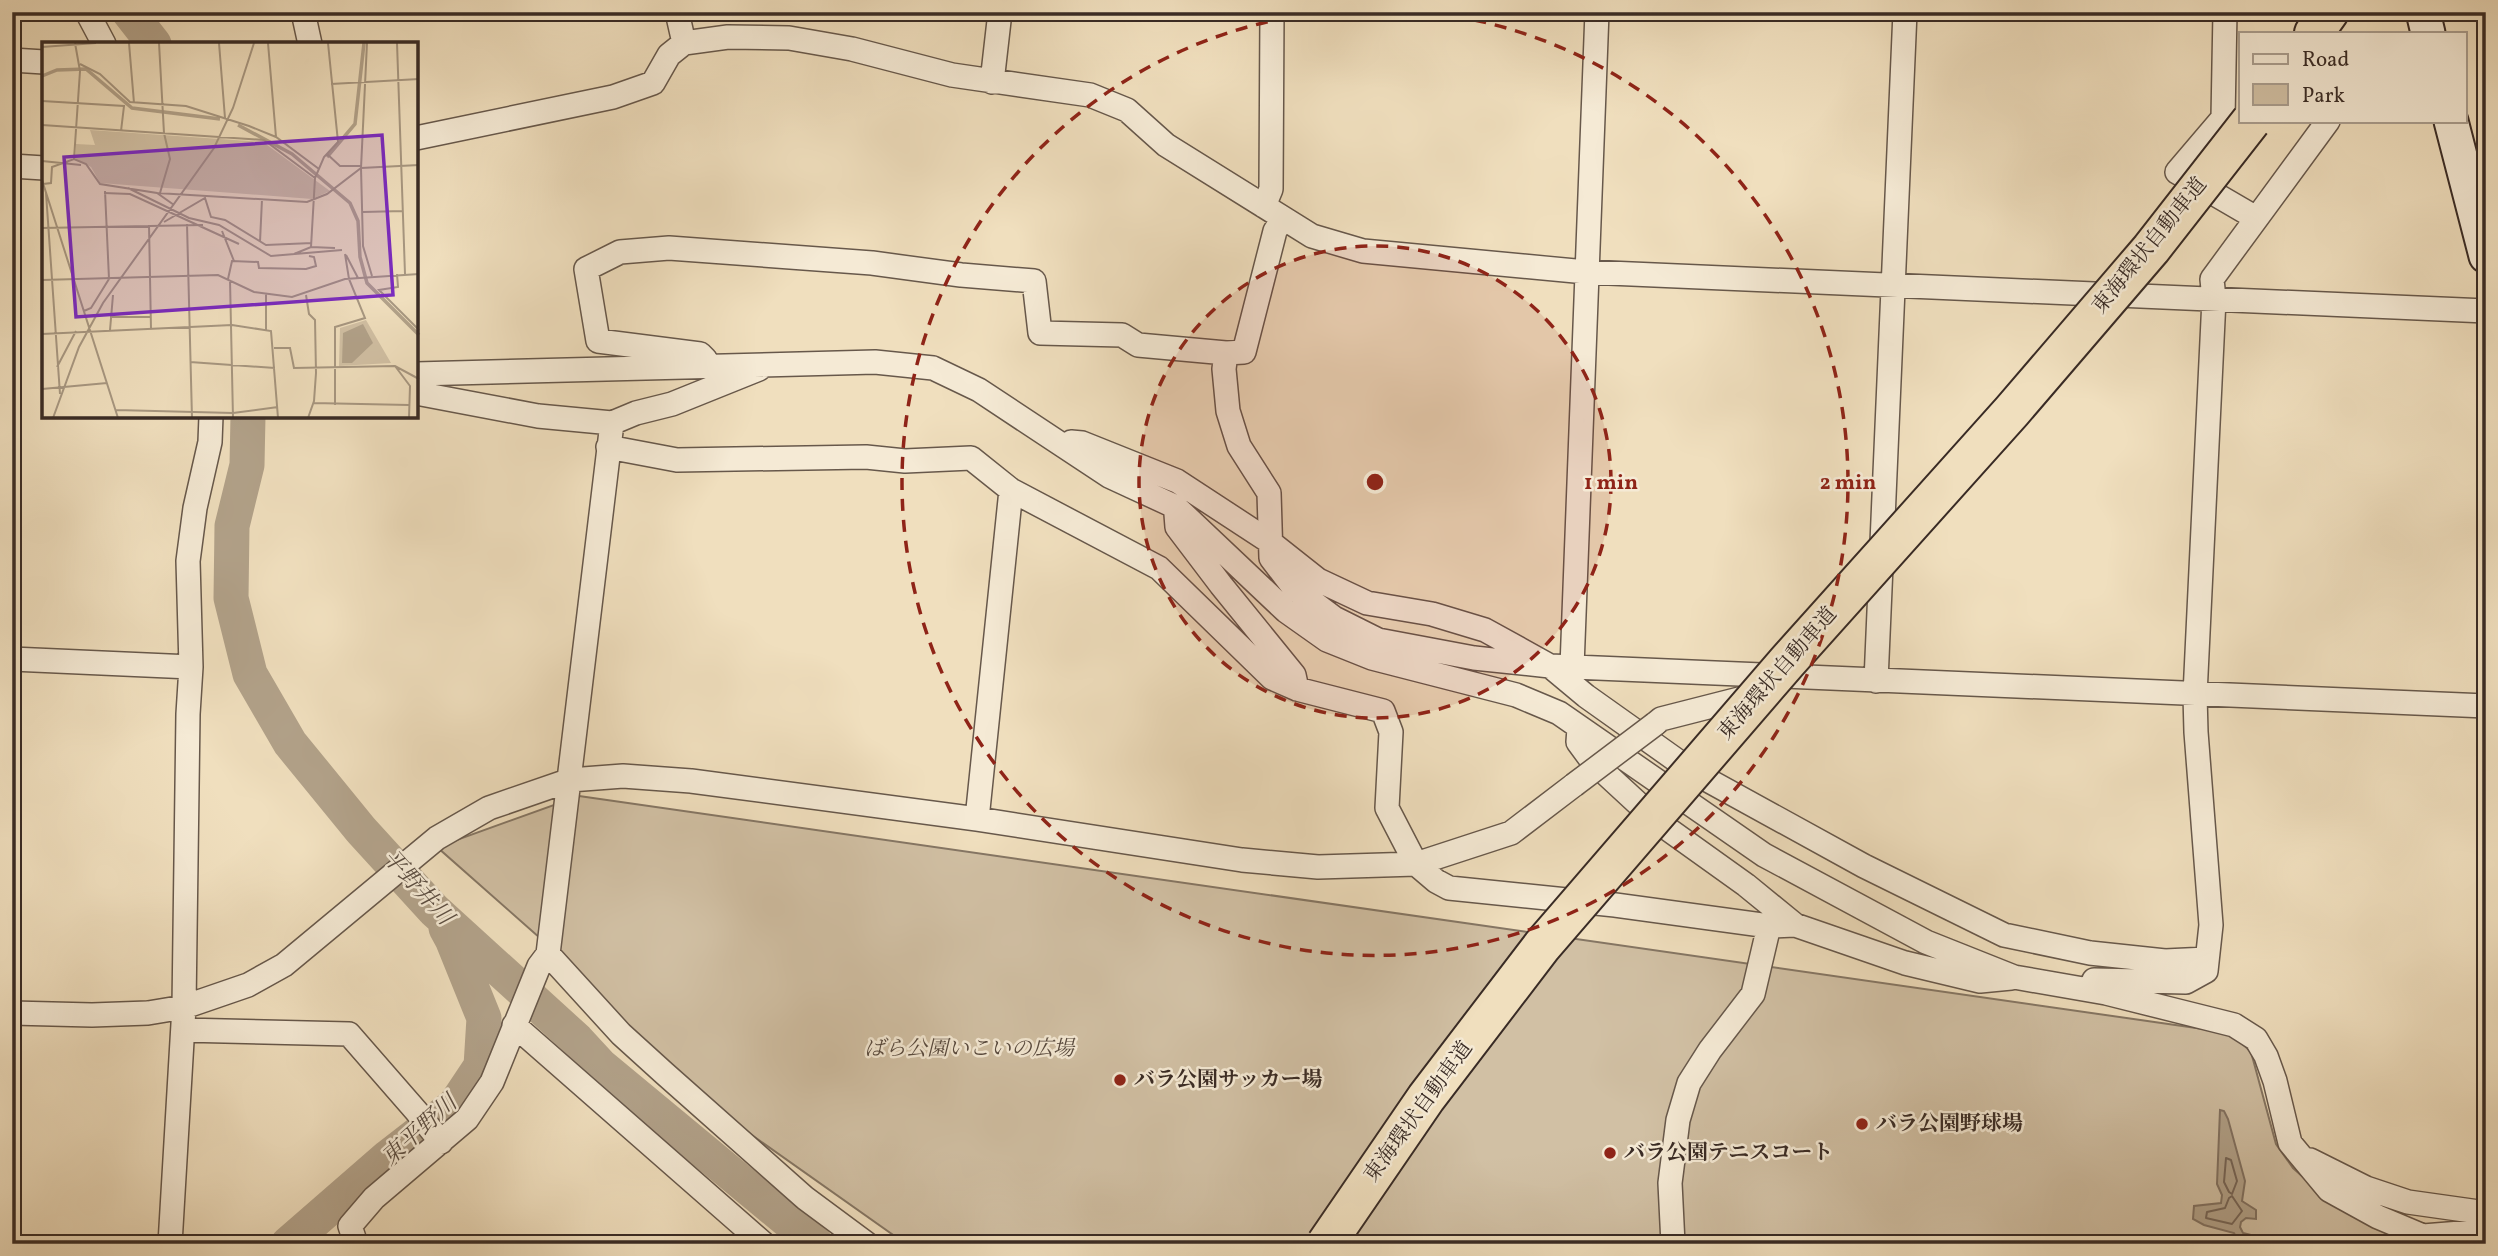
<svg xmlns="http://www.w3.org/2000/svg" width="2498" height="1256" font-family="Vollkorn,'Noto Serif JP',serif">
	<rect width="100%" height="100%" fill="#f0dfbe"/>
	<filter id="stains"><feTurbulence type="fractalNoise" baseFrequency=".00286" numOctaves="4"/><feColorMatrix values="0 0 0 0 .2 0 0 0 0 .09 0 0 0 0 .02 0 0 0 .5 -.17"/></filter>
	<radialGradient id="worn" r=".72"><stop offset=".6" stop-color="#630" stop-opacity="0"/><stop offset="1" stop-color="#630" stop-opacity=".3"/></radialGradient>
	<!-- green -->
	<path fill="#d1c0a4" stroke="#857664" stroke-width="2" d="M579,796L2231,1033L2251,1052L2276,1144L2293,1168L2313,1186L2416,1244H906L664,1073L549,946L437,847Z"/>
	<!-- water -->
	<path fill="#b2a28a" stroke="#827262" stroke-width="2" d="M2220,1110L2224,1111L2228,1119L2245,1181L2242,1201L2256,1210V1219L2246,1218L2241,1222L2240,1227L2243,1233L2255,1236L2254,1244H2240L2234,1233L2204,1225L2193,1219L2194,1206L2221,1203L2222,1195L2217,1184Z"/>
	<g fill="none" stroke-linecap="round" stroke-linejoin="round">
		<!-- shore -->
		<path stroke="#766658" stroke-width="2" d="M2226,1158L2231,1160L2237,1181L2232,1194L2229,1192L2224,1182Z
			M2232,1196L2242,1211L2232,1224L2206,1218L2207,1212L2225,1208L2229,1198Z"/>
		<!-- river -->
		<path stroke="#b2a28a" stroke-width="35" d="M129,12L154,44
			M248,416L247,465L232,526L231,598L250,674L290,743L361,830L434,910L577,1040L601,1066L816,1244
			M288,1244L388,1157L455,1105L481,1066L484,1018L452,939L446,928"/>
		<defs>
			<path id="street" d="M87,12L104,44
				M303,12L310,44
				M677,12L684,43
				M2225,12L2223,118L2177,172L2256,218
				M12,60L44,62
				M992,82L1000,12
				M416,138L613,97L653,83L669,55L684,43L728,37L789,38L852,49L952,75L1090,95L1127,110L1166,145L1312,236L1363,251L1586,272L2486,311
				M12,166L44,168
				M1264,206L1271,189L1272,12
				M1226,353L1224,369L1228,411L1239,446L1269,493L1271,558L1294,588L1334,618L1378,640L1474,658L1550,666L2486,706
				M705,359L700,354L598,341L586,269L620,252L669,248L872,263L961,275L1034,281L1040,333L1122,335L1138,345L1226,353L1244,352L1275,231L1283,218
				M416,374L875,362L933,368L979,390L1109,476L1176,507L1286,611L1327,640L1372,658L1516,695L1559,713L1764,855L1926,942L2014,977L2106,993L2234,1025L2256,1039L2266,1056L2275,1081L2290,1143L2329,1190L2378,1217L2423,1236L2486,1231
				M416,393L538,416L612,423L636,413L672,404L759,369
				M1071,442L1082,443L1177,481L1270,542L1318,580L1367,603L1432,614L1485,630L1550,666L1586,696L1693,772L1864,866L2004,935L2090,953L2165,961L2207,959
				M608,447L677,460L866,457L905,461L971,458L1011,490L1159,568L1272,678L1297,689L1383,711L1391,732L1387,808L1416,864L1511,833L1574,785
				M1176,514L1177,527L1221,585L1294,675L1297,689
				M12,659L191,667
				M1572,667L1597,12
				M1876,681L1905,12
				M1655,724L1661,719L1755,695
				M1579,728L1578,742L1592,761L1658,822L1746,885L1795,925L1905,963L1980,981L2011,978
				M977,819L1011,490
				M548,954L621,1034L664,1073L805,1198L867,1244
				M2094,980L2186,982L2206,971L2211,925L2196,732L2195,695L2214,299L2212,279L2328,121
				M12,1013L92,1015L148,1013L184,1007L248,985L284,965L437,838L489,808L570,780L623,776L691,781L977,819L1242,860L1318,867L1416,864L1436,881L1449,888L1615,905L1769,926L1795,925
				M514,1025L764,1244
				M183,1030L349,1034L417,1112L441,1142
				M2310,1160L2366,1188L2408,1202L2486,1213
				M170,1244L184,1007L188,714L191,667L188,561L195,508L210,442L211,416
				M356,1244L350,1226L374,1198L467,1119L492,1082L539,966L548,954L612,423
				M1673,1244L1670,1183L1678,1120L1689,1083L1710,1050L1753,994L1769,926"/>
			<path id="secondary" d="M2423,12L2428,33
				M2451,121L2486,256"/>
			<path id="highway" d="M2314,33L2329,12"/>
		</defs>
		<!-- street casing -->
		<use href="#street" stroke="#67584b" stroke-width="26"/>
		<!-- secondary casing -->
		<use href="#secondary" stroke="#392b25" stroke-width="37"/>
		<!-- highway casing -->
		<use href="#highway" stroke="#392b25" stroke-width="42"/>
		<!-- street -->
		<use href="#street" stroke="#f5ead5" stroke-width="23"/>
		<!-- secondary -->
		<use href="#secondary" stroke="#f5ead5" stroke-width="33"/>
		<!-- highway -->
		<use href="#highway" stroke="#f0dfbe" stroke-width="38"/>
		<defs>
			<path id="street-bridge" d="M1574,785L1655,724"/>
			<path id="highway-bridge" d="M1326,1244L1426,1098L1542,946L1787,662L2012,411L2151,249L2251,121"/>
		</defs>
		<!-- street-bridge casing -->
		<use href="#street-bridge" stroke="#67584b" stroke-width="26" stroke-linecap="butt"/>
		<!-- highway-bridge casing -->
		<use href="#highway-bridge" stroke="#392b25" stroke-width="42" stroke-linecap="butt"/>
		<!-- street-bridge -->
		<use href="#street-bridge" stroke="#f5ead5" stroke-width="23"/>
		<!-- highway-bridge -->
		<use href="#highway-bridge" stroke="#f0dfbe" stroke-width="38"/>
	</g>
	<!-- distance rings -->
	<circle cx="1375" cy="482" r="236" fill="#8f2418" fill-opacity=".12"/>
	<g fill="none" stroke="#8f2418" stroke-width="3.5" stroke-dasharray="12 9">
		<circle cx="1375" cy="482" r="236"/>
		<path d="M1433 13A473 473 0 1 1 1317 13"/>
	</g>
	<!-- markers -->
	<g fill="#8f2418" stroke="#f5ead5" stroke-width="2.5">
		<circle cx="1120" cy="1080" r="7"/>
		<circle cx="1862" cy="1124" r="7"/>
		<circle cx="1610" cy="1153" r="7"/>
	</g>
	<g text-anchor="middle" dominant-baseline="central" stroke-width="5" stroke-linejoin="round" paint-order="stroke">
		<!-- street labels -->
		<g font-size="21" fill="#392b25" stroke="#f5ead5">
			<text transform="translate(2150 246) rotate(-51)">東海環状自動車道</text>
			<text transform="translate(1778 674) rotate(-49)">東海環状自動車道</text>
			<text transform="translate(1419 1112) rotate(-54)">東海環状自動車道</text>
		</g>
		<!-- park labels -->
		<g font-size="21" font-style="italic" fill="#57493e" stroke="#f5ead5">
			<text x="969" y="1049">ばら公園いこいの広場</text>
		</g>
		<!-- poi labels -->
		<g font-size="21" font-weight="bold" fill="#392b25" stroke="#f5ead5" text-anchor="start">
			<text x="1134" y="1080">バラ公園サッカー場</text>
			<text x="1876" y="1124">バラ公園野球場</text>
			<text x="1624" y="1153">バラ公園テニスコート</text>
		</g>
		<!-- water labels -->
		<g font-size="23" font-style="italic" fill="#5d4f43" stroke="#f5ead5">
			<text transform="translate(417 888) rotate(48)">平野井川</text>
			<text transform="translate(420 1131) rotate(-42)">東平野川</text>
		</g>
	</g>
	<!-- overview -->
	<g transform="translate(42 42)">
		<rect width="376" height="376" fill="#f0dfbe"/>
		<path d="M48,88L221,100L288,149L270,157L58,141L49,125L33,117L34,102L53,103ZM324,278L349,321L297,324L298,286Z" fill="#d1c0a4"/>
		<path d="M321,282L331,301L310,321H300L301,291Z" fill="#b2a28a"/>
		<path fill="none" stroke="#b2a28a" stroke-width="3.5" d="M0,34L15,28L44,27L90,66L178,77M196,83L250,112L308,161L316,179L318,215L325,241L377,293M285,115L313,82L322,1"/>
		<path fill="none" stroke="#a79781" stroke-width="2" d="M87,1L92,61M117,1L122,91L128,117L118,151M177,1L183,76M226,1L234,95M325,1L319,126L321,204L330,234M355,1L363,232M0,5L54,1M38,22L58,32L88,60L144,64L207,84L234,95L277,127M289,42L377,37M0,59L82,64L79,89M0,83L222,98L273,136M285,112L298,124H319M32,117L38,29L33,1M0,119L39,123M0,138L76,376M1,142L9,141L10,125L32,117L44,122L58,142L115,151L132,163M86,146L147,176L177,183L229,214L300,208M4,151L18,352M62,151L88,152L197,202M115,151L265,160L285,152L319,126L377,123M321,170L361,169M122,180L163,156L169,175L183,178L224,203L270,201M145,182L150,376M107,183L109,287M0,186L161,183M180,189L192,219M218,200L220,157M269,205L273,136L282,115L296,100L286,1M252,212L269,205L293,206M304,213L316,236M355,232L356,245L337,248L377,288M186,237L190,219L216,220L217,226L264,227L274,224L272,215L267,214M0,238L176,233L212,250L250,255L303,237L377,232M188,238L191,376M224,251V288M264,253L267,272L273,278L274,331L272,359L266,376M42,269L49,266L67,237L63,149M68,275H109M68,288L71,253M0,292L190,283L229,289L236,376M232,306H248L252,326L353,324L377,337M148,320L233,326M353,324L368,344L367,376M15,325L34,289M0,347L65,341M271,361L367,363M293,363V285L323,276L307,237L303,212M74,368L191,371L236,365M11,376L37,305L61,261L172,106L191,66L212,1"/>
		<path fill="#7b2cbf" fill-opacity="0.15" stroke="#7b2cbf" stroke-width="3.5" d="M340,93L351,253L34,275L22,115Z"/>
		<rect width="376" height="376" fill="none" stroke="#392b25" stroke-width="3.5"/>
	</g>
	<circle cx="1375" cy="482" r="10" fill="#8f2418" stroke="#f5ead5" stroke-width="3.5"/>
	<g font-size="21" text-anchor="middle" font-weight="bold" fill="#8f2418" stroke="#f5ead5" stroke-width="5" stroke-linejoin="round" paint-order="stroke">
		<text x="1611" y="489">1 min</text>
		<text x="1848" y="489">2 min</text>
	</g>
	<!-- margin -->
	<rect width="2498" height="1256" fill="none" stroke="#f0dfbe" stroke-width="42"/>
	<rect x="14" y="14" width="2470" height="1228" fill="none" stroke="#392b25" stroke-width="3.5"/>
	<rect x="21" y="21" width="2456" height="1214" fill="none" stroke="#392b25" stroke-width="2"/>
	<!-- legend -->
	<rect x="2239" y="32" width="228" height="91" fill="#f5ead5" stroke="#aa9e8f" stroke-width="2"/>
	<rect x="2253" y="54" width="35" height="10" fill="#f5ead5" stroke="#aa9e8f" stroke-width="2"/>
	<text x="2302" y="66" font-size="21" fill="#392b25">Road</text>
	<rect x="2253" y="84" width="35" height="21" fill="#d1c0a4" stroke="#aa9e8f" stroke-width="2"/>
	<text x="2302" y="102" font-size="21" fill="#392b25">Park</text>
	<rect width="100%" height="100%" filter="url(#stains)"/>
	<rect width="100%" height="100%" fill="url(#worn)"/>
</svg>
